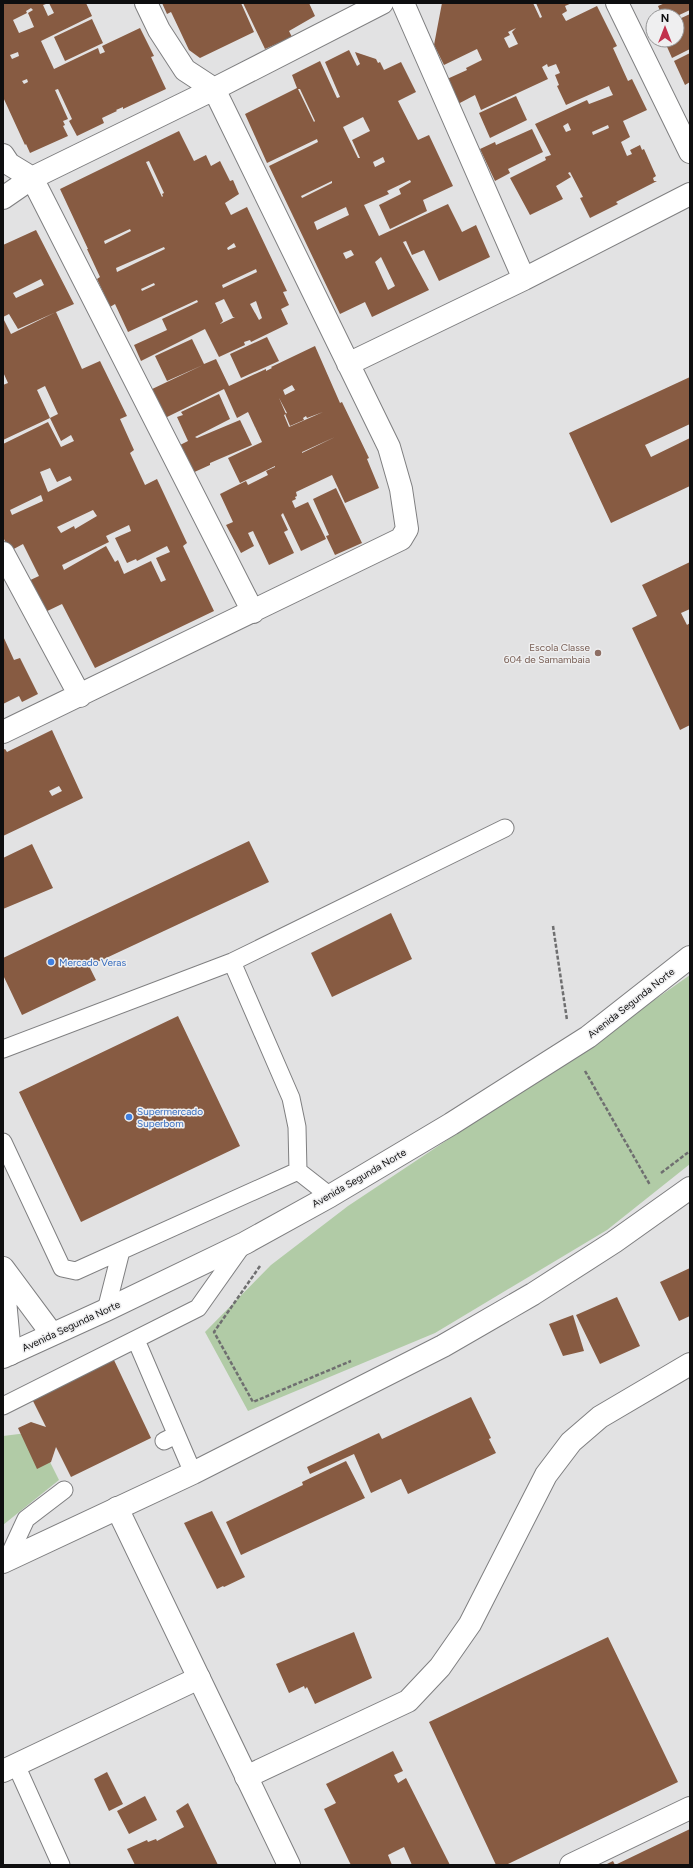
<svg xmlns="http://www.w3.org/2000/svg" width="693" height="1868" font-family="Figtree,sans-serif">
	<rect width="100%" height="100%" fill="#e2e2e3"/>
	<!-- green -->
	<path fill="#b1cba6" d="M690,975V1164L607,1230L435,1333L248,1411L205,1332L271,1265L348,1206L590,1045Z
		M35,1432L59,1480L3,1525V1436Z"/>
	<!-- building -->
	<path fill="#875b42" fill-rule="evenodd" d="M3,3H49L43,5L48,16L54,13L49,3H86L92,16L41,41L54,69L98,48L100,54L105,52L102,46L140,28L154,56L151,57L166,89L123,109V107L116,110L117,111L102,118L104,123L77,136L69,121L72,119L58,89L55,90L68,119L63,121L65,125L63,126L68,136L30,153L26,144L25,145L3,97ZM31,8L33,10L28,13L34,27L19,33L13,20L27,13L26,11ZM18,52L19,56L12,59L10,55ZM27,79L28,82L24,84L22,81Z
		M162,3H241L254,32L200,58L189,50L172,14L171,12L167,14Z
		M243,3H309L315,16L289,31L292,37L265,49Z
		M442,3H533L540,18L542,17L536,3H572L565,6L567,11L562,14L566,21L597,6L617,46L613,48L628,81L632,79L647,110L623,121L630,137L621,142L627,156L632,154L630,150L640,145L642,150L644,149L656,176L653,178L654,181H657L616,202L618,204L590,218L580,198L583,197L570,172L568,173L571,177L556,186L563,199L530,215L510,178L546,160L545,157L551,155L535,124L587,100L589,104L613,95L610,89L609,86L566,105L557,86L559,85L555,75L560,73L556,64L548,67L547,64L542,67L548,79L481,110L475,95L458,104L447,79L467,70L466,68L482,60L477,49L444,65L434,45ZM516,28L512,32L518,44L509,48L504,38L510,35L508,32ZM568,123L571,130L566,132L563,126ZM608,125L609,128L593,135L592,132Z
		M665,3H690V10L677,16H662L658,6Z
		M690,14V49L672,58L664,40H677V20Z
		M92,19L103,43L65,61L54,37Z
		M349,50L357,66L360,64L355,52L376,59L378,63L380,62L384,70L401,62L416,92L398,101L418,140L429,135L453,186L423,200L427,211L390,229L379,205L401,194L399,189L411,182L410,180L387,191L389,194L364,205L379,236L448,204L462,232L476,225L490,257L439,281L424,250L412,255L406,241L403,242L429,290L372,317L365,302L340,314L269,166L318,142L317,139L267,163L245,114L297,88L292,75L320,61L337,98L340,97L325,62ZM298,89H300L315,121L314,122ZM363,117L370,131L352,140L360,158H358L343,127ZM383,157L385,162L375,167L373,162ZM332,181V183L302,198L301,196ZM346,207L349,215L317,230L314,222ZM351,250L354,255L346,259L343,253ZM381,257L395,286L388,290L375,262Z
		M690,53V82L685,85L674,61Z
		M516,96L527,120L490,138L479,113Z
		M532,129L543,152L508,169L510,173L495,181L480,149L495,142L496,145Z
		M179,131L194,161L206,155L211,166L220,161L230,181L233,180L239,194L225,203L231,215L247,207L287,291L283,292L289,305L281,309L288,324L251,342L250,340L244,342L245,345L219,357L205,329L141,361L134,345L167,330L162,319L198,302L197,300L128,332L115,304L110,307L97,279L100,277L87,249H88L60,189ZM149,161L164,193L162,194L163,196L162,197L146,162ZM130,229L131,231L105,244L104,241ZM234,243L236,247L228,250L227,248ZM164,247L165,249L117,272L116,268ZM256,269L257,272L223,288L222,285ZM154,283L155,285L142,291L141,289ZM224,299L233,317H235L220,324L223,321L215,303ZM256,301L262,318L259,320L250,304Z
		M36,230L74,304L18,329L9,314L3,317V245ZM41,279L44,285L16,298L13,293Z
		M56,312L82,369L100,361L127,416L120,419L134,450L130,453L145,485L157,479L187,543L183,546L214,611L95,668L62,604L41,614L26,582L39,576L23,544L10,551L3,537V444L48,422L61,447L74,441L71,435L61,441L50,418L58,414L45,386L37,390L50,418L3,440V385L8,383L3,372V318L11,334ZM50,468L57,482L70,476L72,480L48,492L40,472ZM41,495L43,501L12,515L10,510ZM93,510L97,516L75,529L74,526L61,533L57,527ZM129,525L131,531L115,538L127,563L136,559L137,561L167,546L170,552L156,558L166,580L161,582L151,561L124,574L118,560L115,562L106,546L64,570L62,565L109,542L106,536Z
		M267,337L279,361L241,378L230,354Z
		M192,339L204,364L216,359L229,386L266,369V371L272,368L271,367L315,346L340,403L342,402L369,458L367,459L379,488L345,503L332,475L296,492L297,496L295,497L296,499L292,501L295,508L308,502L326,539L301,551L283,513L281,515L288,530L284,532L294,553L269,565L253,531L248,533L254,546L241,553L226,525L233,522L220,494L246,481L248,485L268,475L266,471L275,467V466L240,483L228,458L262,442L248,412L237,418L224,389L163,419L150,390L203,365L167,381L155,356ZM292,385L295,390L285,395L283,390ZM279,398L287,413L285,414L290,426L304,420L303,418L306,416L307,418L323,412L289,427L284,415L286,414ZM335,437L302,453V452Z
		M690,377V424L645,445L651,457L690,438V486L611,523L569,433Z
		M219,394L230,419L195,437L197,438L240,420L252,445L210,463V465L190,474L176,447L188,441L177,417L183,415L181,412Z
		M336,488L362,543L335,555L326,536L329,535L313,499Z
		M690,562V609L681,613L687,625L690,623V725L680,730L632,628L657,616L642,585Z
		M3,636L14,660L20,658L38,694L22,702L19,696L3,704Z
		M52,730L83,798L3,836V750L5,749L7,752ZM59,786L62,791L52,796L49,791Z
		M249,841L269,882L89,966L96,980L22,1015L3,975V958Z
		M32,844L53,888L3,909V858Z
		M391,913L412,959L332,997L311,953Z
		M178,1016L240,1146L81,1222L19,1092Z
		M690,1268V1316L679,1321L660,1282Z
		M617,1297L640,1346L600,1364L576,1315Z
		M573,1315L584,1351L563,1356L549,1324Z
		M113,1358L151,1438L71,1477L56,1447L51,1462L37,1469L18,1428L31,1422L46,1427L31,1397Z
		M471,1397L491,1438L489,1439L496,1453L408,1494L401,1479L371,1493L354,1454L310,1474L307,1467L379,1433L382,1439Z
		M346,1461L365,1498L241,1555L226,1522L303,1485L302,1482Z
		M212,1511L245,1577L224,1587L223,1586L217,1589L184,1523Z
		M354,1632L372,1678L315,1704L307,1687L305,1689L304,1686L289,1693L276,1664Z
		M608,1637L678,1782L506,1865H496L429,1722Z
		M393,1751L403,1771L394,1775L398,1783L406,1778L450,1865H412L404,1847L388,1855L392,1865H351L348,1859L324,1809L336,1803L326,1784Z
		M107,1772L123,1804L109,1811L94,1779Z
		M145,1796L157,1820L129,1834L117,1811Z
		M188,1803L218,1865H135L127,1849L147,1840L148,1842L156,1839L157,1841L184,1827L176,1811Z
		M690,1829V1865H605L613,1861L615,1865Z"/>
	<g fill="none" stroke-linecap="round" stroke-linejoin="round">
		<defs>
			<path id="service" d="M232,962L291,1098L297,1127L298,1171L330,1196
				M3,1049L232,962L505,828
				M3,1142L62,1268L76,1271L298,1171
				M106,1310L121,1251
				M136,1340L193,1473
				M3,1406L198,1308L244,1243
				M164,1441L176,1435
				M7,1560L26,1519L64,1490
				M16,1765L61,1865"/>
			<path id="minor" d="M403,3L524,279
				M617,3L690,152
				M3,155L9,164L32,178L253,612
				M3,198L32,178L214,89L382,3
				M348,364L524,279L690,194
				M3,553L80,696
				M3,732L401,539L407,529L401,489L389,447L214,89L185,70L159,30L146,3
				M3,1268L52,1334
				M3,1278L10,1354
				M3,1771L199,1678
				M246,1777L408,1701L440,1667L470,1624L546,1475L571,1442L600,1417L690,1364
				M571,1865L690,1808"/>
			<path id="tertiary" d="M117,1508L289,1865"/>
			<path id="secondary" d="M3,1357L106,1310L245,1243L330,1196L451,1124L588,1037L690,957
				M3,1562L193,1473L443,1346L533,1294L614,1242L690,1188"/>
		</defs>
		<!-- service casing -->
		<use href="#service" stroke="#7f7f80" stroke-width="19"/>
		<!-- minor casing -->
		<use href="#minor" stroke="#7f7f80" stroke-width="24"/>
		<!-- tertiary casing -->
		<use href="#tertiary" stroke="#7f7f80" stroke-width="24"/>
		<!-- secondary casing -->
		<use href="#secondary" stroke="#7f7f80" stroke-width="24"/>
		<!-- path -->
		<path stroke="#6f6f70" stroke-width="2.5" stroke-dasharray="4 2" stroke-linecap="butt" d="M553,926L567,1020
			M585,1071L650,1185
			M661,1173L690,1151
			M260,1266L214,1332L253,1402L351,1361"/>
		<!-- service -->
		<use href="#service" stroke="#fff" stroke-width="17"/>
		<!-- minor -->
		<use href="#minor" stroke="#fff" stroke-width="22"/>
		<!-- tertiary -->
		<use href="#tertiary" stroke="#fff" stroke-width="22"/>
		<!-- secondary -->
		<use href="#secondary" stroke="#fff" stroke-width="22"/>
	</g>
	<!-- markers -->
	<circle fill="#8d6e63" stroke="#efeff0" stroke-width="1.5" cx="598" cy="653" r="4"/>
	<g fill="#3f7fe0" stroke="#efeff0" stroke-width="1.5">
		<circle cx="51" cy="962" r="4"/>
		<circle cx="129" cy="1117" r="4"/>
	</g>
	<g text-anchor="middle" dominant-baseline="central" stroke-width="3" stroke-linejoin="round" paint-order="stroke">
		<!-- education labels -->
		<g font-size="10" fill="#785e54" stroke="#efeff0" text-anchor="end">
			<text x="590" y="647">Escola Classe<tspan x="590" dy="12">604 de Samambaia</tspan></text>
		</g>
		<!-- shop labels -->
		<g font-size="10" fill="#366cbe" stroke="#efeff0" text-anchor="start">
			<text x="59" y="962">Mercado Veras</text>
			<text x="137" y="1111">Supermercado<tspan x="137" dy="12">Superbom</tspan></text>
		</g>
		<!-- street labels -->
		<g font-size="10" fill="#0e0e0f" stroke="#efeff0">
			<text transform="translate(631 1003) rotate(-38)">Avenida Segunda Norte</text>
			<text transform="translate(359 1178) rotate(-30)">Avenida Segunda Norte</text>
			<text transform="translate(71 1326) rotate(-25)">Avenida Segunda Norte</text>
		</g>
	</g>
	<!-- border -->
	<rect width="693" height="1868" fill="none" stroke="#0e0e0f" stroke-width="8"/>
	<!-- north arrow -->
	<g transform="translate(665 28)"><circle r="19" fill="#efeff0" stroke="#959596"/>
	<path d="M0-3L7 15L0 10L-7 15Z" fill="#c2314c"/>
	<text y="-6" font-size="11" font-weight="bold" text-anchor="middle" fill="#0e0e0f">N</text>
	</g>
</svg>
